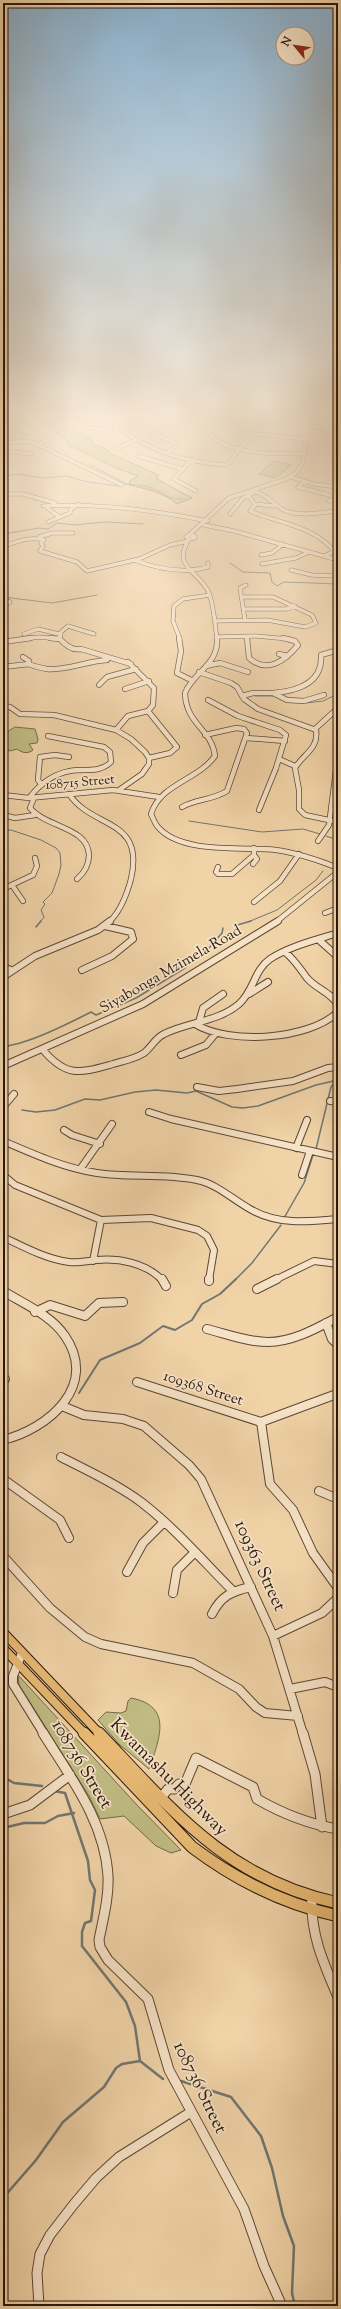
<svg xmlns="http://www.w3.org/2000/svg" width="341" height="2309" font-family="'Sorts Mill Goudy',serif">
	<rect width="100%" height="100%" fill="#f1d3a8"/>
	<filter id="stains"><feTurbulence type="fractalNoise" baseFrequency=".005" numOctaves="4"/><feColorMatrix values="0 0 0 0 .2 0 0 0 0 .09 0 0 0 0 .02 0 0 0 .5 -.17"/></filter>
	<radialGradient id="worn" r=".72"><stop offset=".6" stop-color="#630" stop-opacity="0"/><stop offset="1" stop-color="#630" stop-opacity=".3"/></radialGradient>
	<!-- green -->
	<path fill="#c0bb83" stroke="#746a48" d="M35,416H61L67,426L92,440L94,445L103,447L112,454L158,475L157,479L192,498L177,504C163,492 146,489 129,485L130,481L138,476L116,468L68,445L66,440Z
		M5,423L29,435L23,440L3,441Z
		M274,461L292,465L275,478L259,474Z
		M15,727L35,729L38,739L37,743L29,744L33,750C28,754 22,753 17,749L10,751L3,747V740L8,737L5,733Z
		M18,1675L137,1805L181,1850L171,1853L156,1846L124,1816L100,1819L89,1796L19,1685Z
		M131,1698C174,1706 159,1740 149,1769L120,1745L98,1720L106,1712L121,1713L126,1711L128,1701Z"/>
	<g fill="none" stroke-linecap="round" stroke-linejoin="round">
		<!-- stream-far3 -->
		<path stroke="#707671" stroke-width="1" d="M90,465L127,484
			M3,476L18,474L43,478L66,476L88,482L119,486
			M124,484C135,485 146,485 156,490C169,496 166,499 183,499
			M3,534L39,528L48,529L57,523L75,525L105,522L143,524
			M230,563L243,572L270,573L272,582L277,586L284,582L338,584
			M3,597L52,603L97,595
			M255,696H275
			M306,703L323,701L338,694
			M189,821L262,832L303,829L320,834
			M3,831L11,830L41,840L56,848L60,853L61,865L59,874L52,893L43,902L45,904L41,910L44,917L40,922
			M326,836L338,840
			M248,922L277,910L316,880L323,871"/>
		<!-- stream-far2 -->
		<path stroke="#707671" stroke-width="1.5" d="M234,926L251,921
			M36,927L41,921
			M3,1049C8,1044 17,1045 23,1042C47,1035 69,1023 91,1012L96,1015L136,998L185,968L191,960L210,947L222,933L223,928
			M22,1110L36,1112L55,1110L85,1099L100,1100L135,1092L156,1090L187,1093L196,1091L232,1107L243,1108L258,1106L316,1085L338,1080
			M316,1149L331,1087L336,1081
			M284,1218L304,1183L313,1155
			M235,1280L252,1263L281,1225"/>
		<!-- stream-far1 -->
		<path stroke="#707671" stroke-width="2" d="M79,1393L100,1360L140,1343L163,1326L175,1330L192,1320L202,1304L220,1294L236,1279"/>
		<!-- stream -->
		<path stroke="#707671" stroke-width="2.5" d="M3,1777L14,1783L42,1786
			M54,1791L65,1793L88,1861L90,1880L95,1890L91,1921L85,1923L82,1932V1946L126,2002L135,2026L140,2061
			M3,1828L24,1823H45L58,1816L74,1813
			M181,2081L231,2097L261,2136L272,2168L283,2216L294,2246L292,2293L295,2306
			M3,2198L36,2160L63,2122L104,2087L116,2068L122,2064L140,2061L163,2079"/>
		<defs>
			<path id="minor-far4" d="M22,416L47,440L37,445
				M75,416C83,431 103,430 117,428
				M105,416C138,447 180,462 225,465L229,463L240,448
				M129,416L147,430L177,444L168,453
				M204,416L211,436C235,456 274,453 304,454
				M228,416L232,429L240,431
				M264,416L255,432L256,434L306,439
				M228,418L248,417
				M308,427L338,425
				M144,429L162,423
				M307,432L338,435
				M3,443L30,441L122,485
				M118,448L136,440
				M241,448L247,440
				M3,451L31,454
				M138,456L182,469
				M192,459L174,479L196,491
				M291,477L314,484L338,487
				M305,481L298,487L329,495
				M3,494H23L55,503
				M248,495L255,505L250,511C278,523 314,526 334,551L325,556
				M329,501L338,498
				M254,504L275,506
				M43,506C99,503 153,510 208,521
				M45,506L59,517
				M230,514L244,497L256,492C266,495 273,503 282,509C298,518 321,512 338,511
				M48,522L70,513L71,509L79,504
				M204,525L234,531L338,560
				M189,535L195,536V538L189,539L186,537Z
				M189,535L229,498L286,479L297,472L303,462L309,416
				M39,537L52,533H73
				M189,539C171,568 199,570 209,593C214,606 215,625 217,639
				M3,546C17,542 29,536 44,540L41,543L43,546L40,551L77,562L87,571L139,559L170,545L188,541
				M261,555L272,553L283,544
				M134,560C158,569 183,574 208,567V563
				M262,564L296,558L309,552
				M291,570L312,575L338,576
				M3,607L10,602L8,601
				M243,609H287L295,606
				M245,620L240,588L246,585
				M214,621L267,620L305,627L316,623L312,615L273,597H242
				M24,634L38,629L59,634
				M247,636V639
				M216,637L256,636L288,639
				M24,639L39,637L59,639
				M60,639L61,632L68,626L94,634
				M180,639L173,621L174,606L183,599L210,595"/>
			<path id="minor-far3" d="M50,638L59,639
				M59,638C65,645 72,651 81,649L131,664
				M179,638L181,651L177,673L191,680
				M217,638C219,665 193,672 185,693C186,725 212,729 215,756C198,780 160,784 151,814C153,818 155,824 158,827C182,855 244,846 276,850C298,853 318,860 338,868
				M247,638L249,658C267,674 285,661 298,645L295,641L283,638
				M3,642L31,638
				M279,654L287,656
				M128,662L154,688L153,705L148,711
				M28,664C34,666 41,668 47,669C66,671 87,661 107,660
				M206,666L220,663L248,672
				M3,667L29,664V661L23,657
				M199,672L231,683L237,687L244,699L258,709L316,730C319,749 303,754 295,768L299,790V809L305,815L338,822
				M99,685L107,677L136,669
				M125,689L149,681
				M273,693C297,691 323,683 321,655L338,650
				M242,696L253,693H273L287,700L304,701L324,695
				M208,700L238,716L280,730L286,735L276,768L259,810
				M3,706L10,707L20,714L54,715L116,730L131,739L145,752L149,758V764L142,774L119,790
				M148,711L177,747L170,753L149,758
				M315,729L338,708
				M116,730L128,716L148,711
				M246,738L285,741
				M279,759L295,766
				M42,785L38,780L40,757L55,755L69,757
				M69,794C93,830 145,817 131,879C127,894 121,911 109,922
				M3,795L29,798L113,790L159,797
				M29,798C39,785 53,774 70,771C84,768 99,774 111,762L110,752L104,747L48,736
				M34,798L30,808C47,828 88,827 89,855C89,865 84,873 77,879
				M182,807C196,799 213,800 227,791L247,733L244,729L236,728L205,735
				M3,815L15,818L35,815
				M318,841L329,825L338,755
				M253,864L257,859L254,855
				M218,867L216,872L218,874H232L254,855V848
				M12,885L23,901
				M3,889L33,875L37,866L35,858
				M254,902L280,881L299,854
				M325,913L338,908
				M276,922L338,872"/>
			<path id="minor-far2" d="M319,940L338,957
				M285,952C295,960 300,969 307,978C316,989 331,992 338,1005
				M3,967L11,970
				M82,970L112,956L133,939L131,932L105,926
				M3,977L35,956L98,930L110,921
				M249,994L268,982
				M199,1022L203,1008L223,994
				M195,1024C229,1045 309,1040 338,1012
				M43,1050C67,1078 80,1073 113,1064C123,1061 135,1059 144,1053C152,1047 155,1038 164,1034C188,1022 218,1022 239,1004C254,991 254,970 270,959C290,946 316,940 338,933
				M181,1055L206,1045L216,1033
				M3,1066L143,1004L278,921
				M197,1087L219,1091L237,1089L293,1081L328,1068L338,1067
				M330,1101L338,1102
				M3,1107L14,1094
				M149,1112L171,1119L338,1157
				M64,1130L72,1135L100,1144
				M3,1141C33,1154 64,1168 97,1173C130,1178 164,1173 197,1180C217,1184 232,1199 250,1209C277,1225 307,1222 338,1219
				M296,1148L307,1120
				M81,1168L112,1124
				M3,1175L15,1185L101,1220L151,1218L198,1230L207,1236L214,1250L209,1280
				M302,1175L310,1151
				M3,1237C24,1247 46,1259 69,1262C78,1263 87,1261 97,1260C119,1258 146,1263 162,1280
				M93,1261L101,1220
				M275,1280L314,1261L338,1264"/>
			<path id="minor-far1" d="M162,1279L166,1286
				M209,1281V1279
				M257,1289L277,1279
				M3,1291C24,1304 51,1315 65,1336C99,1386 48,1429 3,1440
				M35,1312L50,1305L85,1316L99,1303L123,1302
				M326,1323L332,1339L338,1345
				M207,1329C227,1334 248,1342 268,1342C293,1342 317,1328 338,1317
				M3,1378L5,1379
				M137,1382L261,1422
				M62,1406L84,1415L123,1419L144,1426L189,1465L201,1479L273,1636L303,1734
				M261,1422L270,1484L293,1510L313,1553L338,1588
				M261,1422L334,1395
				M61,1457C88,1471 117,1484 141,1502C175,1528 202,1560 232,1590
				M3,1479L60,1520L69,1538
				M319,1491L338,1499
				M3,1556L50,1608L85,1637L101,1644L193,1663L239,1689L256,1707L265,1713L298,1716
				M127,1572L143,1543L164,1522
				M173,1593L177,1570L194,1553
				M212,1614C221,1596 232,1591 251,1587
				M273,1636L322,1613L338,1598
				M22,1653L13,1676V1684L44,1734
				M290,1689L325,1682L338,1687"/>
			<path id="minor" d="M43,1733C71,1778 105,1822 108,1876C109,1898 103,1919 99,1940L100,1947L108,1960L148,1999L169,2070L244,2209L264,2266L282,2306
				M303,1733L315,1774L322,1827
				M160,1799L168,1789H174L179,1784H185L196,1758L253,1787L257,1799C283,1814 308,1824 338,1829
				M3,1814L30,1805L70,1775
				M312,1897C310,1934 324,1964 338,1997
				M39,2306L37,2273L40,2254L50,2235L74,2204L96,2178L119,2157L191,2112"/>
			<path id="major-far1" d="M3,1632L100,1734
				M3,1648L85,1734"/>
			<path id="major" d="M84,1733L192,1847C237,1881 283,1904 338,1916
				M99,1733C173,1811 227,1879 338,1903"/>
		</defs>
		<!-- minor-far4 casing -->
		<use href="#minor-far4" stroke="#5b4734" stroke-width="4.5"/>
		<!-- minor-far3 casing -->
		<use href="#minor-far3" stroke="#5b4734" stroke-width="6"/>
		<!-- minor-far2 casing -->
		<use href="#minor-far2" stroke="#5b4734" stroke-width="8"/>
		<!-- minor-far1 casing -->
		<use href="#minor-far1" stroke="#5b4734" stroke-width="10"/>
		<!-- minor casing -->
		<use href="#minor" stroke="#5b4734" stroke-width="11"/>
		<!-- major-far1 casing -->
		<use href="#major-far1" stroke="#29180e" stroke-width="10"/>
		<!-- major casing -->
		<use href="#major" stroke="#29180e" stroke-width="13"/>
		<!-- minor-far4 -->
		<use href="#minor-far4" stroke="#f6e2c6" stroke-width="3.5"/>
		<!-- minor-far3 -->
		<use href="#minor-far3" stroke="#f6e2c6" stroke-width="4.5"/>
		<!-- minor-far2 -->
		<use href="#minor-far2" stroke="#f6e2c6" stroke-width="6"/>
		<!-- minor-far1 -->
		<use href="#minor-far1" stroke="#f6e2c6" stroke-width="8"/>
		<!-- minor -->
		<use href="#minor" stroke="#f6e2c6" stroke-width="9"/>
		<!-- major-far1 -->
		<use href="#major-far1" stroke="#e8ba74" stroke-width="8"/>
		<!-- major -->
		<use href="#major" stroke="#e8ba74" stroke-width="11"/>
	</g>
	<!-- sky -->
	<linearGradient id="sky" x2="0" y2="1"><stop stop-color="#8bb4d3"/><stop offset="0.56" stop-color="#f9ebd8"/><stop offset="1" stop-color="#f9ebd8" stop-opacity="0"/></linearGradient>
	<rect width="341" height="739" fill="url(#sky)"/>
	<g text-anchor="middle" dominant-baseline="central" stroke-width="3.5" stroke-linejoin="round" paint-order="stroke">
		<!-- far-street labels -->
		<g font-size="13" fill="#29180e" stroke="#f6e2c6">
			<text transform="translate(80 783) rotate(-5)">108715 Street</text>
		</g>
		<!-- street labels -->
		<g font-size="15" fill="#29180e" stroke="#f6e2c6">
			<text transform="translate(171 970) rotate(-30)">Siyabonga Mzimela Road</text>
			<text transform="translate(203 1389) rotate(18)">109368 Street</text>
		</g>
		<!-- near-street labels -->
		<g font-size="18" fill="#29180e" stroke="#f6e2c6">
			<text transform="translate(259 1566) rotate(65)">109363 Street</text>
			<text transform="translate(81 1765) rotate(59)">108736 Street</text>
			<text transform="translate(168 1778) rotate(45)">Kwamashu Highway</text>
			<text transform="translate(199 2088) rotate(64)">108736 Street</text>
		</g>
	</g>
	<!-- margin -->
	<rect width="341" height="2309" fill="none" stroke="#f1d3a8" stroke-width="16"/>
	<rect x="4" y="4" width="333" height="2301" fill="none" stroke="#29180e" stroke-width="2"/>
	<rect x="8" y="8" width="325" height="2293" fill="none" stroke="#29180e"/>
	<!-- north arrow -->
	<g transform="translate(295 46) rotate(299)"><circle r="19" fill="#f6e2c6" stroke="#a4917c"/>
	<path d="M0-3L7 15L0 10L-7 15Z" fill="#8f2418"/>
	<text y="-6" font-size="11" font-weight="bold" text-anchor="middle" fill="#29180e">N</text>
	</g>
	<rect width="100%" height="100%" filter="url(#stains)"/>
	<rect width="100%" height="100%" fill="url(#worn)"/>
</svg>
